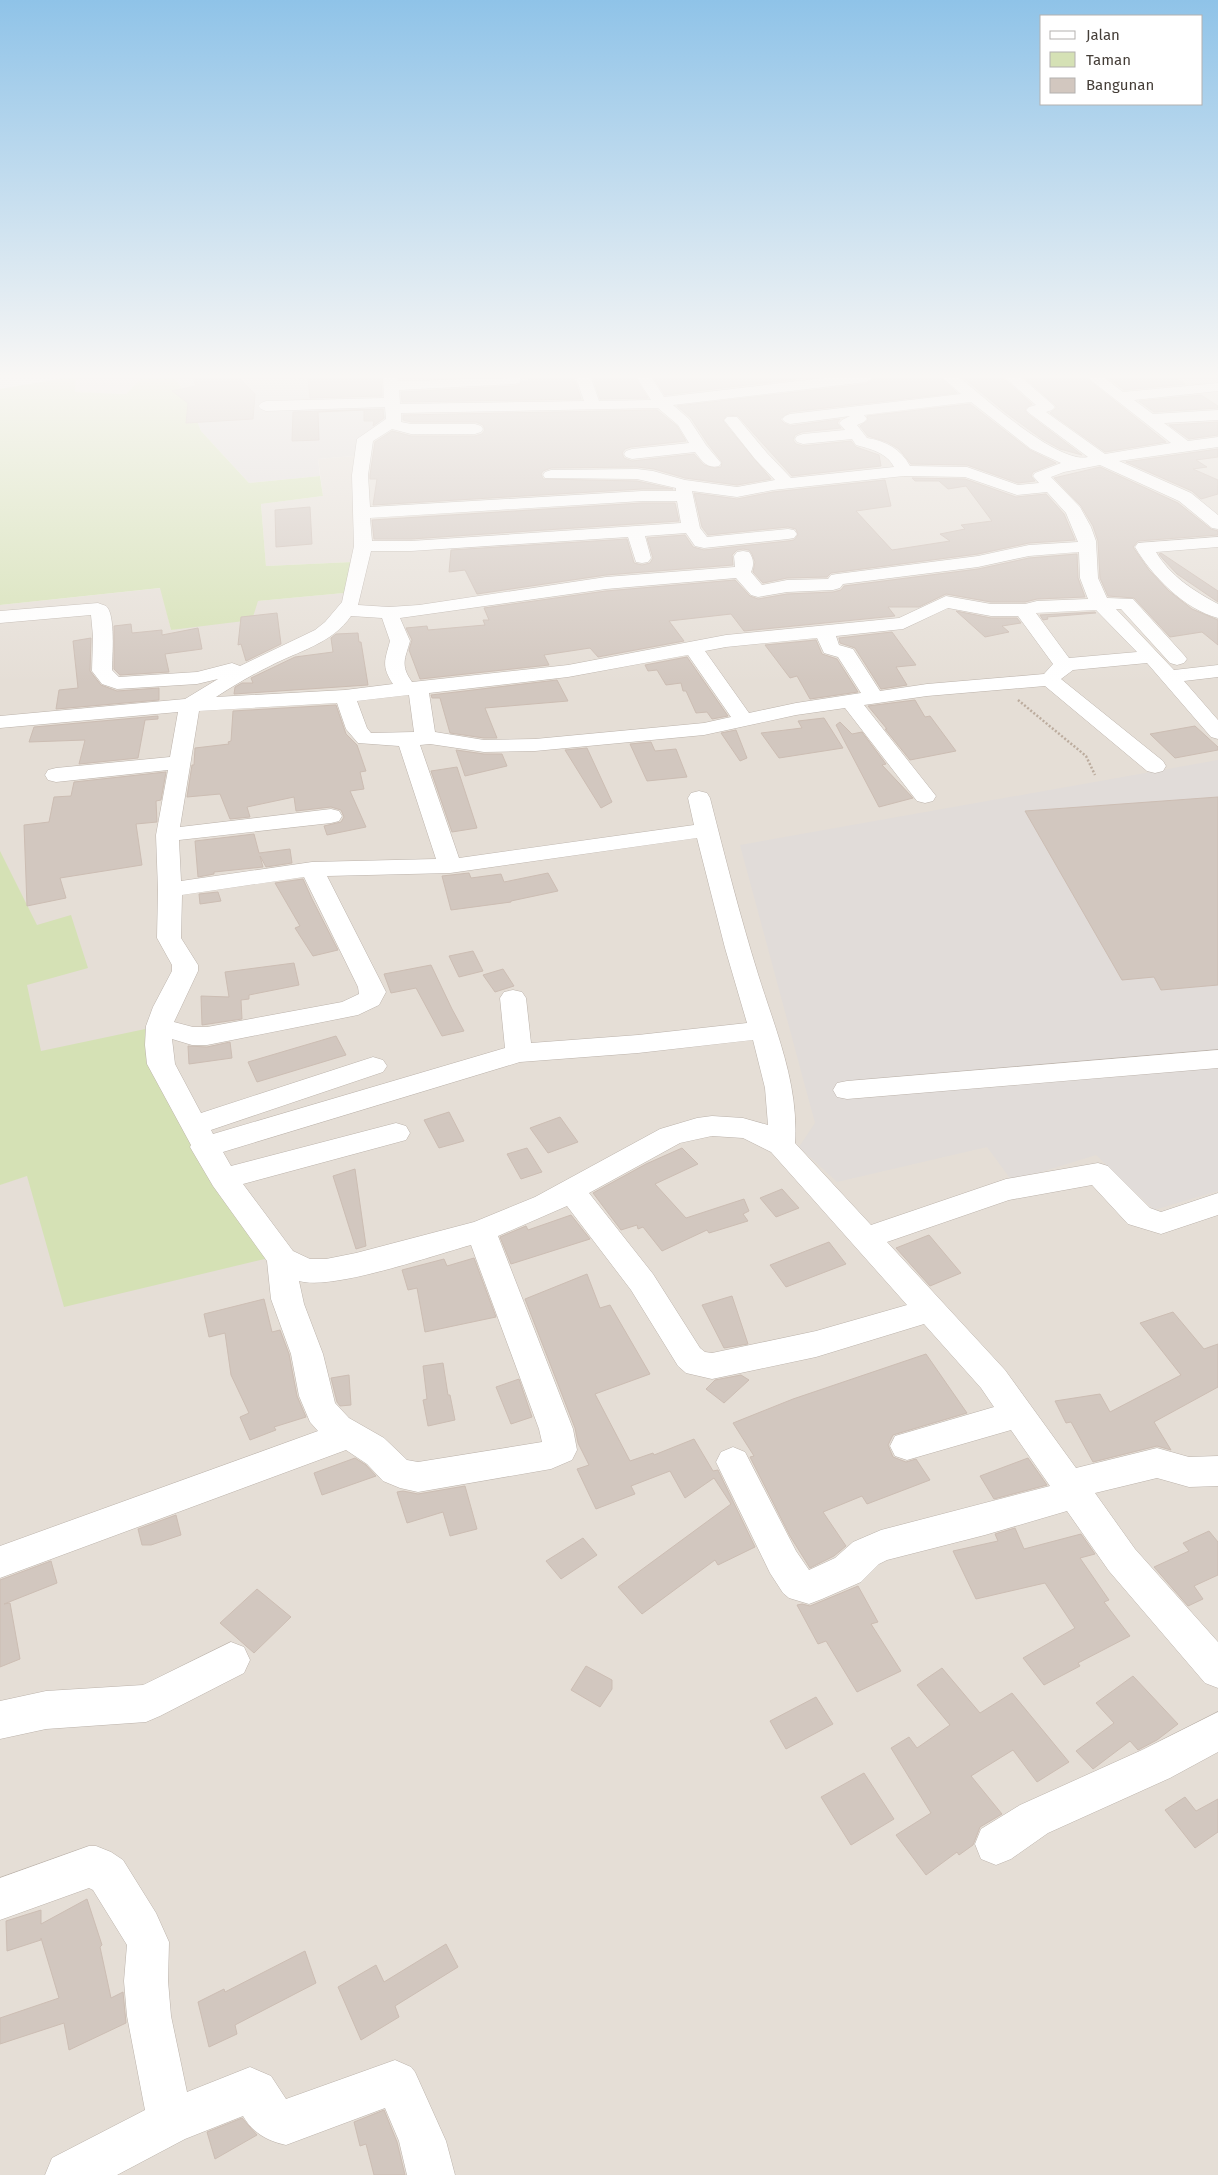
<svg xmlns="http://www.w3.org/2000/svg" width="1218" height="2175" font-family="'Fira Sans',sans-serif">
	<rect width="100%" height="100%" fill="#f2ede8"/>
	<!-- residential -->
	<path fill="#e5ded6" d="M76,378H142L126,394L75,392Z
		M175,378H300L187,395Z
		M313,378H1218V2175H0V605L161,588L171,630L258,601L344,593L352,562L266,566L261,504L323,496L318,459L366,455L326,403Z"/>
	<!-- industrial -->
	<path fill="#e1dcd9" d="M300,378H313L326,403L389,401L400,422L371,434L366,455L318,459L320,476L249,483L201,431L187,395Z
		M1218,760V1191L1154,1210L1096,1155L1012,1181L987,1147L837,1182L799,1147L815,1123L740,845Z"/>
	<!-- green -->
	<path fill="#d5e1b5" d="M64,378H76L75,392L126,394L142,378H175L187,395L201,431L249,483L320,476L323,496L261,504L266,566L352,562L344,593L258,601L252,620L171,630L160,588L0,605V389Z
		M0,851L37,925L71,915L88,968L27,985L41,1051L150,1028L273,1257L64,1307L27,1176L0,1185Z"/>
	<!-- building -->
	<path fill="#d2c7bf" stroke="#ccbdb3" d="M193,378H239L255,394L253,419L186,423L188,403L172,391L196,386Z
		M308,378H381L382,396L310,398Z
		M528,378H574L581,399L402,402L401,392L514,386L519,385L522,381H529Z
		M593,378H635L648,398L600,399Z
		M654,378H804L665,395Z
		M875,378H941L957,393L790,412L780,419L784,423L790,426L840,419L837,423L841,428L802,432L795,435L793,440L796,444L803,446L851,441L856,447L879,455L881,466L792,476L738,416L727,415L723,421L771,479L737,485L685,478L654,469L637,467L551,468L543,471L541,474L543,479L637,481L673,489H642L373,505L377,479H370V475L375,442L392,431L411,436H475L482,434L485,430L483,425L476,422H411L403,420V415L657,410L677,426L686,441L631,447L625,449L622,453L624,458L632,461L694,454L704,465L715,468L721,467L722,462L708,444L691,418L677,406L866,384Z
		M964,378H1003L1032,404L1025,409L1028,414L1082,455L1060,449L1042,439L1005,412Z
		M1025,378H1086L1166,442L1105,452L1050,413L1056,408V406Z
		M1109,378H1176L1185,384L1124,390Z
		M1201,395L1218,406V408L1154,412L1139,401Z
		M970,404L1030,450L1056,463L1033,472L1031,476L1035,481L1018,483L967,465L911,464L899,449L887,442L868,436L860,426L868,420L867,416Z
		M383,409L384,418L373,426L374,421H364V410L318,412L319,440L292,441L293,412Z
		M1218,422V435L1189,439L1169,425Z
		M1218,449V457L1196,460L1207,467L1193,469L1218,480V494L1201,499L1192,491L1126,462Z
		M1100,467L1178,503L1211,529L1218,531V535L1138,541L1133,547L1149,570L1169,591L1192,609L1218,620V645L1202,632L1170,637L1134,598L1108,596L1100,578L1098,541L1093,526L1081,506L1054,478Z
		M912,478L965,479L1016,497L1046,494L1064,514L1075,540L1029,543L978,554L831,573L827,577L787,578L763,583L753,572L755,562L752,554L749,550L743,549L737,550L732,555L733,565L606,575L477,594L465,570L449,572L451,550L627,539L634,563L642,565L650,563L653,558L647,538L685,535L693,547L704,550L788,541L794,540L798,535L796,529L788,527L708,535L702,527L694,493L737,499L773,492L885,480L891,506L856,511L892,550L950,541L940,534L965,529L961,525L992,521L966,486L948,489L939,481H915Z
		M642,503H675L679,521L411,539H374L372,520Z
		M310,507L312,544L276,547L275,510Z
		M1161,553L1218,591V602L1177,574L1163,559L1159,554Z
		M1077,554L1078,578L1085,597L1037,599L1025,602H991L946,594L919,607H888L895,616L744,631L731,614L669,621L684,641L598,657L590,648L544,655L549,665L420,679L409,650L412,640L406,628L427,626L428,630L485,625L483,620H489L484,608L606,591L735,580L750,596L758,599L787,594L833,592L841,590L844,586L978,569L1029,558Z
		M956,611L991,618H1017L1021,623L1002,626L1009,632L985,637Z
		M1095,612L1096,613L1047,617L1048,619L1043,620L1040,615Z
		M277,613L281,644L246,661L241,644L238,645L241,617Z
		M131,624L132,633L162,630V635L198,628L202,649L165,654L169,672L120,675L114,669V626Z
		M892,632L916,665L896,667L907,685L881,689L855,648L840,643L839,638Z
		M358,633L359,642H361L368,685L234,694L235,687L242,683H253L251,678L295,657L333,652L331,638L336,634Z
		M91,638L90,671L101,685L117,691L159,688V700L56,709L59,690L78,688L73,641Z
		M816,640L822,654L837,659L858,692L810,699L797,676L790,678L765,645Z
		M687,657L728,716L712,719L707,712L696,713L686,691H683L681,683L666,685L657,670L648,671L645,665Z
		M557,680L568,701L485,708L497,738H484L450,733L440,698H432L431,695Z
		M915,700L925,717L930,716L956,751L910,760L885,729H887L868,706Z
		M336,705L346,734L357,745L366,771L360,772L364,789L350,791L366,827L327,835L324,826L341,822L344,817L341,810L331,807L296,811L294,797L247,807L250,817L230,819L220,794L187,797L192,765H194L195,748L229,744L228,742L231,741L233,711Z
		M158,716V719L145,720L138,758L79,764L85,740L29,742L34,727Z
		M824,718L843,748L779,758L761,733L802,728L798,721Z
		M840,722L852,734L862,732L886,764L882,765L913,798L879,807L836,725Z
		M1195,726L1218,747V750L1175,758L1150,734Z
		M736,730L747,758L740,761L721,733Z
		M651,742L655,751L676,749L687,777L647,781L630,744Z
		M587,748L612,802L601,808L565,750Z
		M456,750L484,754H502L507,766L465,776Z
		M457,767L477,828L452,832L431,771Z
		M166,772L161,800L156,801L157,822L136,824L142,865L60,878L66,898L27,906L24,825L49,822L54,797L71,796L74,782Z
		M1218,797V985L1161,990L1154,977L1122,980L1025,811Z
		M254,834L259,853L290,849L292,863L266,867L260,856L263,867L214,872V874L198,877L195,841Z
		M469,873L471,878L501,874L504,882L548,873L558,891L511,901V902L451,910L442,876Z
		M303,879L312,899L338,950L313,956L295,928L300,926L275,883Z
		M218,892L221,901L200,904L199,894Z
		M473,951L483,971L459,977L449,956Z
		M294,963L299,985L249,995V999L241,1000L242,1019L202,1025L201,996L229,997L225,972Z
		M431,965L452,1009L464,1031L442,1036L416,988L391,993L384,974Z
		M503,969L514,986L495,992L483,975Z
		M336,1036L346,1055L257,1082L248,1062Z
		M230,1042L232,1058L189,1064L188,1046L207,1047Z
		M449,1112L464,1141L439,1148L424,1120Z
		M560,1117L578,1142L548,1153L530,1128Z
		M527,1148L542,1172L521,1179L507,1154Z
		M682,1148L698,1164L655,1184L686,1218L744,1199L749,1211L743,1214L748,1221L709,1233L707,1230L662,1251L643,1227L638,1229L637,1225L621,1230L593,1193L646,1164Z
		M355,1169L366,1246L356,1249L333,1176Z
		M782,1189L799,1208L776,1217L760,1198Z
		M571,1215L590,1239L511,1264L500,1237L526,1226L528,1230Z
		M929,1235L961,1273L930,1286L896,1248Z
		M829,1242L846,1264L786,1287L770,1265Z
		M474,1258L496,1317L425,1332L417,1288L408,1290L402,1270L444,1259L447,1266Z
		M587,1274L600,1308L610,1305L650,1374L595,1394L630,1461L653,1453L654,1455L694,1439L713,1471L718,1470L755,1547L718,1565L715,1560L642,1614L618,1587L731,1504L714,1478L685,1498L670,1471L631,1486L635,1494L596,1509L577,1469L589,1465L578,1443L575,1428L525,1299Z
		M732,1296L748,1344L724,1348L702,1305Z
		M264,1299L272,1332L280,1330L289,1354L297,1396L306,1417L274,1427L276,1430L250,1440L240,1417L249,1413L231,1375L225,1333L209,1337L204,1314Z
		M1173,1312L1204,1349L1218,1344V1387L1154,1422L1171,1450L1157,1446L1093,1462L1071,1422L1066,1423L1055,1401L1100,1394L1110,1412L1181,1375L1140,1323Z
		M926,1354L967,1413L893,1435L888,1445L893,1457L906,1462L916,1459L930,1480L867,1504L862,1496L823,1512L846,1546L834,1556L810,1568L790,1536L750,1457L754,1456L733,1423L793,1399Z
		M443,1363L448,1395H450L455,1420L428,1426L423,1400L427,1399L423,1366Z
		M349,1375L351,1405L340,1406L337,1402L331,1378Z
		M741,1375L749,1380L724,1403L706,1389L715,1380Z
		M519,1379L532,1417L511,1424L496,1387Z
		M355,1458L366,1465L376,1476L322,1495L314,1473Z
		M1028,1458L1047,1485L994,1499L980,1476Z
		M465,1486L477,1529L450,1536L443,1512L407,1523L397,1492L403,1491L418,1494Z
		M176,1515L181,1535L151,1545H142L138,1529Z
		M1015,1528L1024,1549L1081,1534L1095,1554L1080,1558L1109,1600L1104,1602L1130,1636L1078,1663L1080,1666L1044,1685L1023,1658L1075,1628L1045,1583L976,1599L953,1551L998,1541L995,1534Z
		M1209,1531L1218,1542V1575L1194,1586L1203,1599L1188,1606L1154,1567L1189,1551L1183,1543Z
		M583,1538L597,1555L561,1579L546,1561Z
		M51,1561L57,1583L4,1604L10,1603L20,1659L0,1667V1580Z
		M858,1586L878,1622L871,1624L901,1671L857,1692L826,1641L818,1644L797,1605L802,1604L810,1606Z
		M257,1589L291,1617L254,1653L220,1623Z
		M586,1666L612,1680V1689L600,1707L571,1690Z
		M942,1668L980,1713L1012,1693L1069,1762L1037,1782L1013,1750L971,1776L1002,1814L980,1827L973,1845L959,1855L957,1852L926,1875L896,1835L931,1813L891,1748L909,1737L917,1748L950,1725L917,1685Z
		M1133,1676L1178,1724L1157,1740L1138,1750L1130,1741L1093,1769L1076,1751L1114,1723L1096,1703Z
		M816,1697L833,1724L786,1749L770,1721Z
		M864,1773L894,1819L851,1845L821,1797Z
		M1185,1797L1196,1811L1218,1799V1832L1195,1848L1165,1810Z
		M87,1899L102,1945L100,1947L111,1998L123,1992L126,2023L69,2050L64,2023L0,2044V2018L59,1998L41,1938V1940L7,1951L6,1921L41,1910V1924Z
		M446,1944L458,1967L395,2006L399,2017L361,2040L338,1987L376,1965L384,1982Z
		M305,1951L316,1983L235,2025L237,2034L209,2047L198,2002L224,1989L225,1992Z
		M384,2110L397,2142L405,2175H374L366,2144L360,2146L354,2122Z
		M242,2118L257,2135L215,2159L207,2132Z"/>
	<g fill="none" stroke-linecap="round" stroke-linejoin="round">
		<defs>
			<path id="minor" d="M383,378H397L398,381L520,378L521,380L519,383L514,384L399,390L400,404L584,401L576,378H591L599,401L651,400L637,378H652L664,397L824,378H873L866,382L673,405L689,419L706,445L721,463L719,466C707,469 702,461 695,452L632,459L626,457L624,454L626,451L632,449L689,443L678,425L658,408L401,413V422L411,424H475L481,426L483,429L481,432L475,434H411L392,429L373,441L368,475L370,507L642,491H676V488L637,479L545,478L543,475L545,472L551,470L637,469L653,471L685,480L737,487L775,480L755,459L724,420L727,417H737L767,453L791,478L894,467C887,453 871,449 856,445L852,439L803,444L797,442L795,439L797,436L803,434L845,430L839,423L842,420L850,416L790,424L785,422L782,419L785,416L790,414L961,394L943,378H960C985,398 1058,464 1088,457L1029,413L1026,410L1029,407L1036,405L1005,378H1022L1052,404L1055,407L1052,410L1046,412L1105,454L1171,443L1088,378H1105L1123,392L1218,383V391L1134,400L1153,414L1218,410V420L1164,423L1188,441L1218,437V447L1119,461L1191,493L1218,515V529L1212,528L1179,501L1100,465L1064,472L1051,477L1080,507L1091,527L1096,541L1098,578L1107,598L1133,599L1184,655L1187,659L1184,663L1177,665L1170,663L1121,609H1116L1174,670L1218,665V677L1184,681L1218,720V739L1211,737L1147,663L1073,670L1061,679L1163,761L1166,766L1163,771L1155,773L1147,771L1045,686L927,696L864,705L936,796L933,801L925,803L917,801L845,708L796,715L704,735L535,751L484,752L430,744L420,745L459,858L694,825L688,798L691,793L699,791L707,793L710,798C725,857 740,916 758,974C775,1029 799,1083 795,1143L871,1225L1006,1179L1098,1163L1108,1166L1150,1208L1161,1212L1218,1193V1215L1161,1234L1128,1224L1092,1185L1009,1200L887,1242L1005,1370L1076,1468L1157,1448L1189,1457L1218,1456V1486L1189,1487L1157,1478L1095,1493L1135,1549L1218,1642V1688L1205,1683L1109,1571L1067,1511L985,1535L887,1560L879,1564L861,1582L822,1599L809,1604L789,1598L783,1593L770,1573L716,1462L721,1452L733,1447L745,1452L796,1551L809,1570L835,1558L853,1542L881,1530L1050,1486L1011,1430L907,1460L895,1456L890,1446L895,1436L994,1407L981,1388L924,1324L816,1357L712,1379L686,1373L678,1366L631,1290L567,1206L498,1236L573,1429L577,1450L572,1460L551,1469L418,1492L400,1488L383,1481L367,1464L346,1450L0,1578V1546L318,1431L310,1422L299,1396L291,1354L271,1299L267,1261L213,1186L190,1147L191,1145L147,1064L145,1045L146,1026L153,1007L172,971V965L157,938L158,890L156,835L168,770L56,782L48,780L45,775L48,770L56,768L170,757L178,712L0,728V716L185,699L218,679L197,684L117,689L102,684L92,671L93,636L91,615L0,623V611L98,603C100,604 104,605 106,606C116,614 112,658 112,670L119,677L197,672L232,663L240,666L315,630L325,622L342,602L354,546L352,475L357,439L386,419L385,407L266,411L261,409L258,406L261,403L266,401L384,398ZM971,402L1031,449L1061,463L1035,473L1033,476L1039,483L1018,485L967,467L910,466C901,449 886,441 867,438L857,425L864,422L867,419L864,415ZM904,476L965,477L1017,495L1047,492L1066,513L1078,542L1029,545L978,556L837,574L831,575L828,579L787,580L762,585L751,572C754,565 754,559 749,552L743,551L737,552L734,556L735,567L606,577L419,605L389,607L358,605L371,551H411L628,537L636,562L642,563L648,562L651,558L645,536L686,533L695,546L704,548L788,539L794,538L797,534L794,530L788,529L707,537L700,528L692,491L737,497L773,490ZM642,501H677L681,523L411,541H372L370,518ZM1079,552L1080,578L1088,599L1037,601L1025,604H991L946,596L899,618L726,635L568,665L412,682C400,665 405,659 410,641L400,618L606,589L736,578L751,595L758,597L787,592L833,590L840,588L843,584L978,567L1029,556ZM948,608L991,616H1018L1053,664L1044,674L927,684L880,691L853,649L839,645L836,636L903,629ZM1096,610L1137,652L1069,658L1036,613ZM351,616L382,618L390,641C385,660 381,666 393,684L345,690L216,697C233,686 251,675 270,666C298,651 332,644 351,616ZM817,638L824,653L838,657L861,693L796,703L749,713L705,651L726,647ZM688,655L731,717L704,723L535,739L484,740L435,732L429,693L568,677ZM409,695L414,732L371,733L367,728L357,701ZM337,703L346,729L358,743L399,746L436,859L312,862L181,881L179,840L331,823L339,821L342,816L339,811L331,809L180,827L199,711ZM697,838L725,948L747,1023L638,1035L531,1043L526,998L522,992L513,990L504,992L500,998L505,1048L213,1134L211,1130L383,1072L387,1066L383,1060L373,1057L201,1113L175,1064L172,1039L192,1045H207L358,1015L379,1005L386,992L327,876L450,873ZM304,877L358,987L359,994L342,1002L207,1027H193L174,1022L198,971V965L181,938L182,895ZM753,1040L765,1088L768,1125L743,1118L712,1116L697,1118L660,1129L535,1197L474,1222L356,1253L326,1259H310L293,1251L243,1184L406,1140L410,1133L406,1126L396,1123L231,1166L223,1152L520,1062L638,1053ZM712,1136L743,1138L771,1152L907,1305L816,1331L712,1353L705,1352L700,1348L653,1274L589,1193L680,1143ZM471,1245L539,1429L542,1442L418,1462L407,1460L384,1438L349,1418L335,1403L323,1354L304,1304L299,1281C332,1291 434,1255 471,1245Z
				M1218,537V547L1156,552C1170,576 1194,591 1218,604V618C1184,609 1152,576 1135,547L1138,543Z
				M1218,1050V1068L847,1099L837,1097L833,1090L837,1083L847,1081Z
				M231,1642L244,1647L250,1660L244,1673L160,1716L146,1722L46,1729L0,1739V1701L46,1691L143,1685Z
				M1218,1712V1752L1170,1778L1048,1833L1011,1859L996,1865L981,1859L975,1844L981,1829L1020,1805L1142,1750Z
				M89,1846H96L111,1852L123,1860L156,1913L169,1942L168,1981L171,2016L187,2092L250,2067L271,2076L286,2099L395,2060L411,2067L415,2072L446,2141L455,2175H407L399,2141L385,2108L286,2145C267,2141 253,2133 243,2116L185,2139L117,2175H45L52,2158L145,2110L127,2016L124,1981L127,1945L93,1890L89,1888L0,1920V1878Z"/>
		</defs>
		<!-- minor casing -->
		<use href="#minor" stroke="#bcb3ab" stroke-width="1"/>
		<!-- path -->
		<path stroke="#bcac9e" stroke-width="2.5" stroke-dasharray="2 2" stroke-linecap="butt" d="M1018,700L1086,756L1095,775"/>
		<!-- minor -->
		<use href="#minor" fill="#fff" fill-rule="evenodd"/>
	</g>
	<!-- sky -->
	<linearGradient id="sky" x2="0" y2="1"><stop stop-color="#8fc3e8"/><stop offset="0.55" stop-color="#f9f7f5"/><stop offset="1" stop-color="#f9f7f5" stop-opacity="0"/></linearGradient>
	<rect width="1218" height="683" fill="url(#sky)"/>
	<!-- legend -->
	<rect x="1040" y="15" width="162" height="90" fill="#ffffff" stroke="#b4b1af"/>
	<rect x="1050" y="31" width="25" height="8" fill="#ffffff" stroke="#b4b1af"/>
	<text x="1086" y="40" font-size="15" fill="#443d37">Jalan</text>
	<rect x="1050" y="52" width="25" height="15" fill="#d5e1b5" stroke="#b4b1af"/>
	<text x="1086" y="65" font-size="15" fill="#443d37">Taman</text>
	<rect x="1050" y="78" width="25" height="15" fill="#d2c7bf" stroke="#b4b1af"/>
	<text x="1086" y="90" font-size="15" fill="#443d37">Bangunan</text>
</svg>
